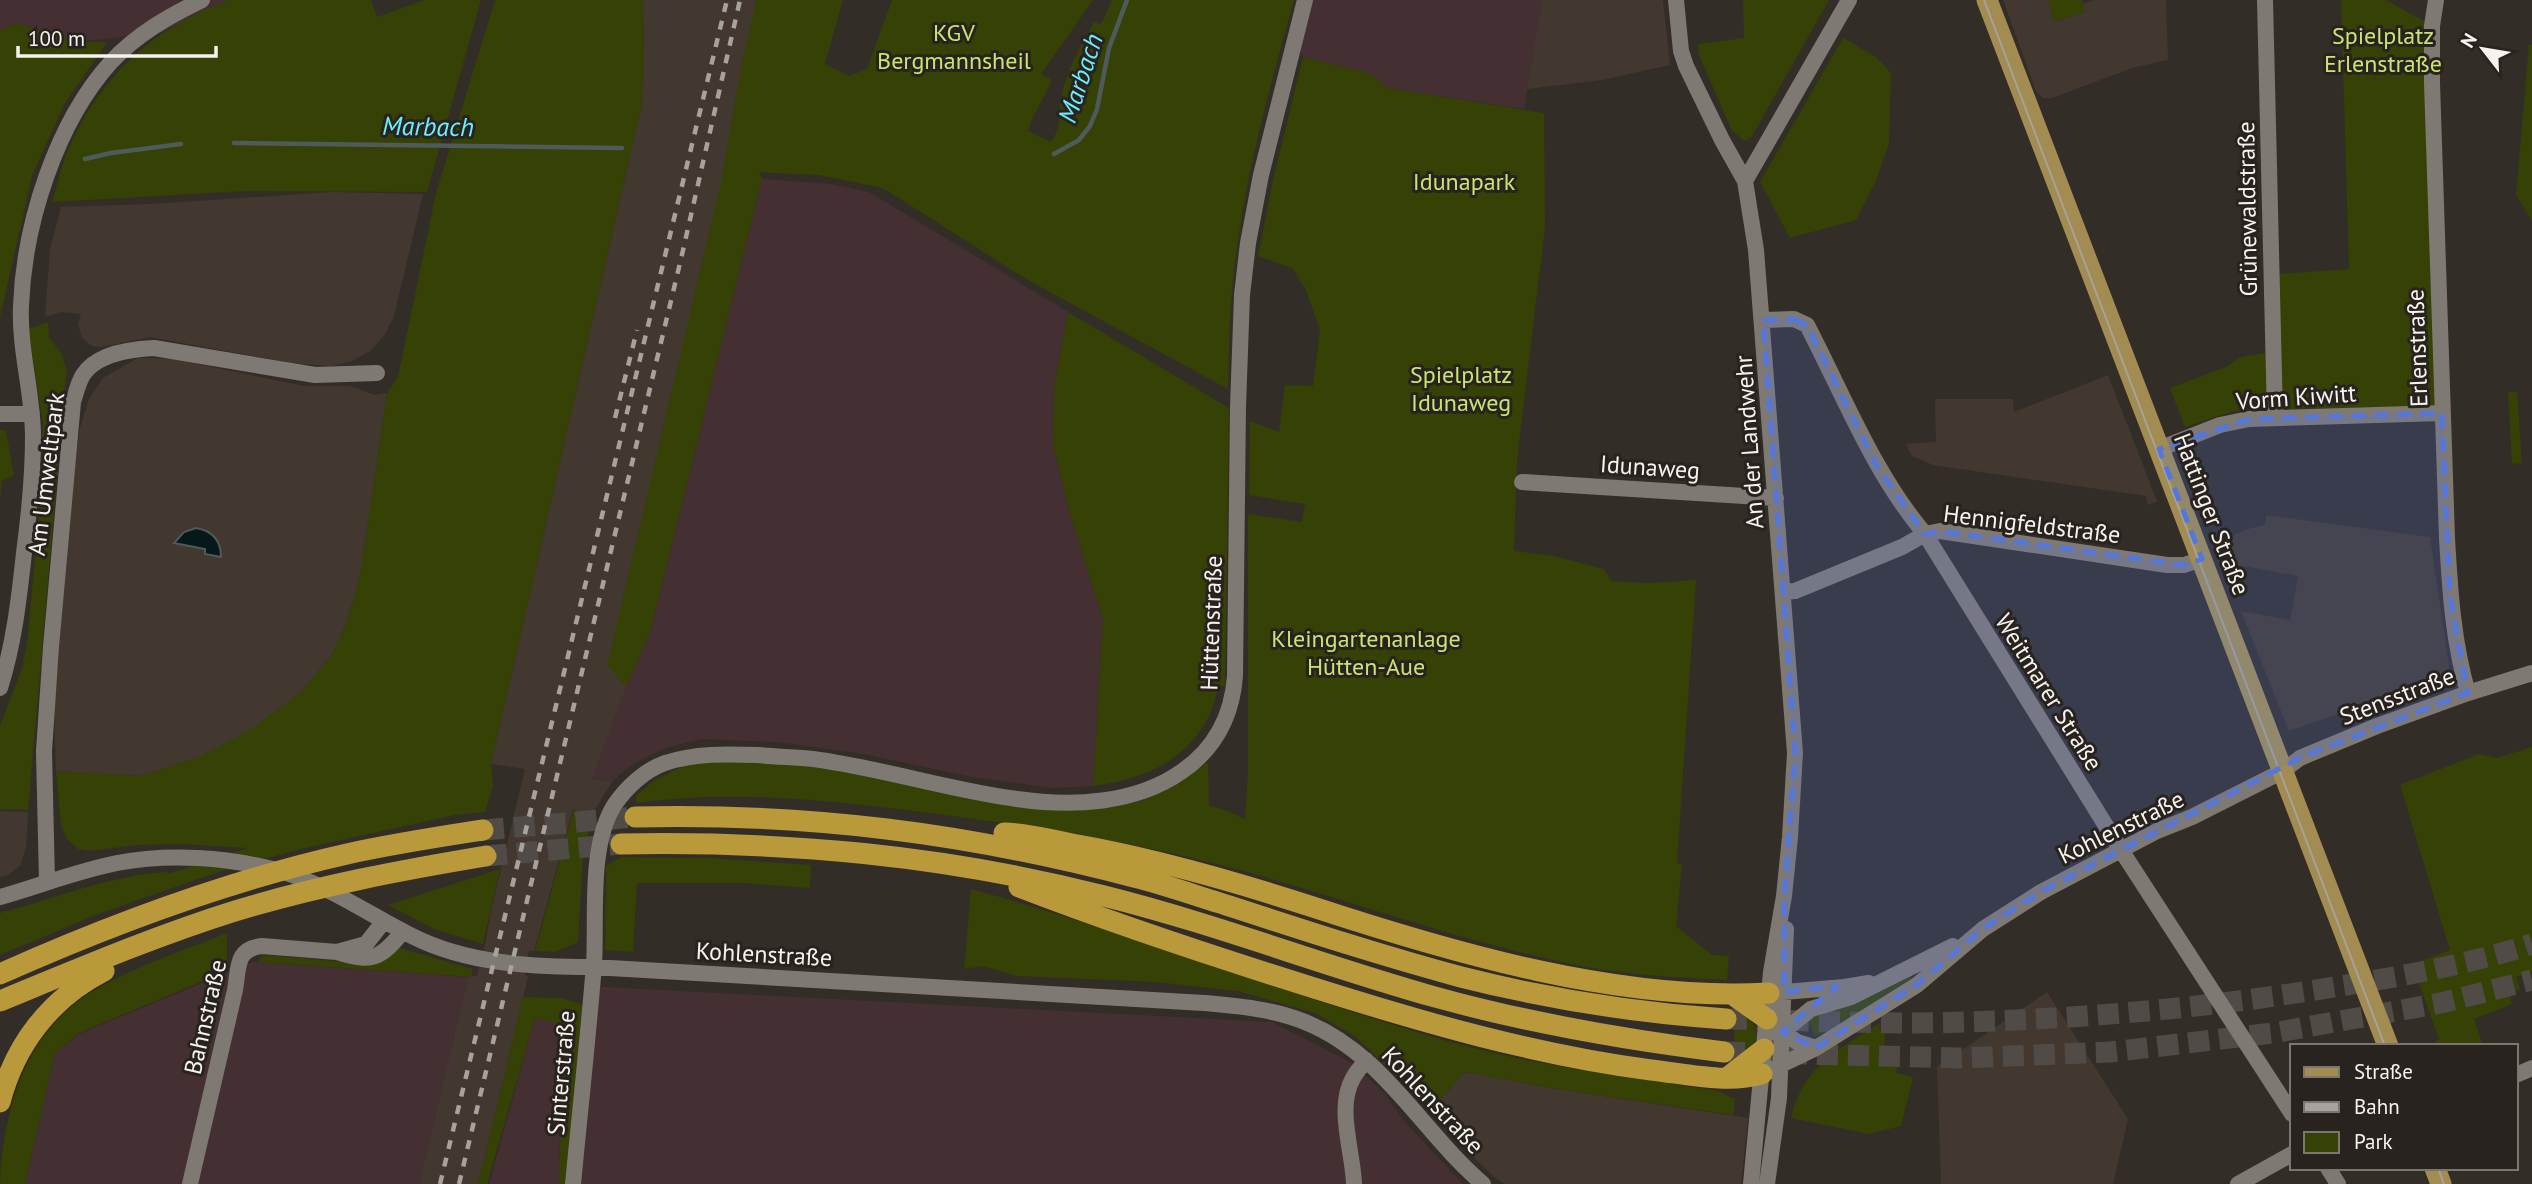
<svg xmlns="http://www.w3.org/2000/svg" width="2532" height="1184" font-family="'PT Sans',sans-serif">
	<rect width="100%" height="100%" fill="#332d28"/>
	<!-- built -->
	<path fill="#42382f" d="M643,0H774L674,530L650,633L626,687L593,779L612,782L594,811L590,826L573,809L534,951H529L524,974L528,977L478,1184H419L468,977L477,976L485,945L491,911L525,769L491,764L641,108L644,67Z
		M1542,0H1663L1670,65L1602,80L1527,89Z
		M2003,0H2048L2054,22L2085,12L2082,4L2095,0H2166L2168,60L2135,67L2049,99L2043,98L2036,91Z
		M331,192L423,194L394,316L384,336L370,351L352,361L331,366L291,363L150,337L102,347L92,346L82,338L78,324L81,314L61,312L45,317L50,249L61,207L151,204Z
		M138,358L173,359L304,386H350L375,395L387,393L360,577L346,623L332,655L301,692L250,731L201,756L142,776L56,771L54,710L73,475L80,428L89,399L103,378Z
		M2108,375L2157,501L2148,505L2146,496L1933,465L1912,456L1906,444L1936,442L1935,399H2013L2014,412Z
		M2266,515L2430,537L2451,679L2417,692L2353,709L2289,731L2241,611L2290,620L2298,576L2232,564L2222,540L2251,528L2265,525Z
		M0,811L28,812L26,847L20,866L8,875L0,877Z
		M2047,992L2128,1119L2113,1184H1941L1937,1067Z
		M1465,1072L1550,1088L1748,1118L1741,1184H1505L1494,1177L1458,1142L1431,1110Z"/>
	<!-- industrial -->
	<path fill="#443033" d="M0,0H230L162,32L78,42L17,23L0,30Z
		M1312,0H1542L1524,109L1387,88L1369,73L1303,57L1299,49Z
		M762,179L831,184L869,192L1068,312L1054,387L1053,443L1068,507L1103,620L1093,786L1052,788L972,777L864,754L777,742L701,739L665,748L631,765L612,782L592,779L626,687L650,633Z
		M253,962L468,977L419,1184H25L55,1053L79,1034Z
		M585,986L1272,1022L1352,1063L1384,1093L1405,1122L1463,1184H565Z
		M535,1018L562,1023L559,1184H489Z"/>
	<!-- green -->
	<path fill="#364105" d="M230,0H371L377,17L425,0H481L427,192L246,191L52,202C57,187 60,170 66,155C97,79 153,27 230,0Z
		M495,0H643L644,67L641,108L491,764L493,787L485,812L455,815L301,849L215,873L98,914L0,955V913C57,898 110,875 169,872L162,876L248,848L180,844L137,845L90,851L78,849L67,839L61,825L56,771L142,776L201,756L250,730L301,692L332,655L346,623L360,577L387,393L398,377L436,193Z
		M756,0H843L825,64L849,76L867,69L892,0H1093L1041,74L1050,79L1051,83L1032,119L1028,131L1051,142C1062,126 1058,117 1061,100C1065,72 1081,46 1094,22L1101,24L1112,0H1294C1268,93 1242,187 1233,282C1229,317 1229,353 1228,389L1026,279L883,188L819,175L759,172L762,179L650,633L626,687L607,665L721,182L743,57Z
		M1743,0H1829L1751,138L1745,141L1732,131L1699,55L1698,44L1744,38Z
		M2048,0H2082L2085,12L2054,22Z
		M2341,0H2386L2425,22L2436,406L2282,409L2277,274L2349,269Z
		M17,23L78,42H107L64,105L32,176L0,318V30Z
		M1843,38L1876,57L1891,73L1889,144L1875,183L1856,220L1790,238L1760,182Z
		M2529,44L2532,45V221L2516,195Z
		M1303,57L1369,73L1388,88L1544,113L1545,227L1517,460L1514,551L1554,556L1604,569L1611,581L1648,583L1696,580L1677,863L1682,864L1676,926L1712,955L1729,956L1727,980C1674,977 1619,975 1566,963C1458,940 1351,901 1244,871C1141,843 1036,827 931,813C833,801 734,789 636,803V796L653,781L688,764L725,760L784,763L882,777L1064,810L1138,802L1166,790L1208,762L1209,806L1223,809L1245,819L1248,772V514L1302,522L1305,504L1249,495L1250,421L1279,432L1285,385L1313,386L1320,330L1306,290L1292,268L1258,256L1273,180Z
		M1068,312L1229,408L1225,687L1219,686C1215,698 1212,712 1206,722C1181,764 1140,780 1093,786L1103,620L1068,507L1053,443L1054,387Z
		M48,322L49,337L61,353L67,371L60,422L58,466L28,810L0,809V726L22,668L27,643L37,537L43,423L28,329Z
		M2265,353L2269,400L2266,405L2231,412L2185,427L2170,388L2226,367L2241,357Z
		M2508,392H2517L2522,463L2512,464Z
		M0,429L6,431L14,475L2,481L0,501Z
		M2532,747V972L2516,977L2520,989L2510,995L2512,1004L2474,1019L2483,1046H2435L2434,1043L2439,1039L2412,964L2450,950L2400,785L2479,754L2497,758Z
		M574,808L590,827L583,854L578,942L555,952L535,951Z
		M621,857L708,858L811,865L810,888L743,883H637L633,952L605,950L606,866Z
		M500,869L483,944L434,929L388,905Z
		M971,889C1132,933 1287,995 1447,1041C1534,1066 1628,1076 1718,1091L1735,1099L1733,1115L1550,1088L1465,1072L1431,1110L1356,1037L1315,1013L1238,991L1156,982L1017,976L983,966L964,969Z
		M227,933V971L79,1033L55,1053L25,1184H0C3,1118 20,1050 72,1006C109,975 181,952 227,933Z
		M400,948L472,969V977L257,962L263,955L370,964Z
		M1911,976L1912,979C1890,993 1839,1031 1815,1036L1807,1016L1872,996Z
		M523,997L562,998L583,1005L565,1184H559L562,1024L535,1018L487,1184H478Z
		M1736,1006C1768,1033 1760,1041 1732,1065Z
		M1880,1023L1879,1029L1885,1034L1884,1054L1899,1058L1896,1073L1913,1077L1901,1126L1869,1134L1791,1118C1803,1066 1838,1050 1880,1023Z"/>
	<!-- water -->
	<path fill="#07181a" stroke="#4f5a5a" stroke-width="2" d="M196,528C213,531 221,541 221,557L205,554V549L174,543L184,532Z"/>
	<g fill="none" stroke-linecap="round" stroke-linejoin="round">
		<!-- stream -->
		<path stroke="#4f5a5a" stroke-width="4.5" d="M234,143L622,148
			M1054,154L1079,140L1090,126L1097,109L1109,48L1127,0
			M85,159L111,153L181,144"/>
		<!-- highway-tunnel -->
		<path stroke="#504b46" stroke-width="21" stroke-dasharray="21 10" stroke-linecap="butt" d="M483,830L635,817
			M486,856L621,844
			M1726,1019C1805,1020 1886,1025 1965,1022C2091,1018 2216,1007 2340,986C2405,976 2469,964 2532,944
			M1724,1052L1959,1058L2110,1052L2273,1033L2441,1003L2532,980"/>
		<!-- minor -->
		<path stroke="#7f7973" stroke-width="16" d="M1676,0L1681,51L1686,66L1722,140L1745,181L1756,250L1795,753L1790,837L1784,896L1771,972L1751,1184
			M2265,0L2275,417
			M2436,0L2432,26V83L2447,538C2450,590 2453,642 2468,693
			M1745,181L1849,0
			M1763,320L1794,319L1807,325C1844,396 1873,472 1925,534L2121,850L2292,1114
			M0,414H32
			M2159,449L2220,425L2249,419L2442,413
			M1522,482L1776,498
			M1783,592L1795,591L1902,547L1925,534L1940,531L2167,565H2184L2202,559
			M0,688C14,644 19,599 24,553C29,515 33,476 33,437C33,393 19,350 21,306C24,224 56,123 111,62C137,34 169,16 202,0
			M47,882L44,751L51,647L73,402C76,393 78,383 83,375C96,354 131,349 154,348L315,375L377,373
			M0,897C39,886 77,871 117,863C169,853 228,857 280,871C328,885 368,914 412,936C467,964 533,967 593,967L1204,1003C1238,1006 1273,1009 1305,1022C1383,1053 1422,1132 1483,1184
			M384,921L366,944L337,952C371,964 382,958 403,931
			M1773,993L1844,987L1869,983
			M1777,1027L1797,1042L1816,1048
			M1779,1035L1811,1009L1851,997L1953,946
			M1762,1074L1816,1048L1917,985L1983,929L2041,892L2157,831L2192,817L2283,771L2300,758L2377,726L2468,693L2532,673
			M2516,1075L2532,1068
			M2328,1168L2338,1184
			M190,1184L235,990C239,968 235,949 262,946L337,952
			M573,1184C580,1111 588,1038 594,965C597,917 588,846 615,804C627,787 645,770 665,763C695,753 727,754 758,755C776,757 795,757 813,759C882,768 948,790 1017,799C1072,807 1135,804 1181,772C1215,749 1232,716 1235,676L1238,407L1242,295L1248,243L1261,175L1305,0
			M1354,1184C1353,1151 1336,1108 1353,1078C1356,1072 1362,1066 1366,1060
			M1767,1184L1779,1098L1786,929
			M2238,1184L2292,1154"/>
		<!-- major -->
		<path stroke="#a28c51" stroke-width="21" d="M1987,0L2388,1046
			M2435,1168L2441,1184"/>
		<!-- highway -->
		<path stroke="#ba993b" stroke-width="21" d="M635,817C809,813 966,833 1134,877C1163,884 1191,894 1220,903C1300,929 1379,955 1461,977C1548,999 1636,1013 1726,1019
			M1004,833C1026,833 1050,840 1072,844C1154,858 1233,881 1313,907C1453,953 1621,1002 1769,993
			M621,844C786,841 943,855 1104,896C1216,924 1324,966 1435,997C1529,1023 1626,1040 1724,1052
			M1019,887C1115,924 1212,956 1311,987C1422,1022 1535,1055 1651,1070C1687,1074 1727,1084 1762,1074
			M0,974C112,924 227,881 347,854C392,844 438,837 483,830
			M1733,995L1767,1019
			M0,1001C78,969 155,936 235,911C317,886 402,870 486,856
			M1728,1077L1764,1049
			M0,1102C15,1044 51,998 104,971"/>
		<!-- tram -->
		<path stroke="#a6a29d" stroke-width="2" d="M1984,0L2385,1046
			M2438,1168L2444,1184"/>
		<!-- rail -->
		<path stroke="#a6a29d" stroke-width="4.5" stroke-dasharray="9 9" stroke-linecap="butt" d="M615,418L637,330
			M440,1184L727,0
			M459,1184L681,259L740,0"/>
	</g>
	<!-- marked area -->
	<path fill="#5377de" fill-opacity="0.2" stroke="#5377de" stroke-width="5" stroke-dasharray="14 9" stroke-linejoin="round" d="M1794,319L1807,325L1877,466L1925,534L1940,531L2184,565L2202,559L2159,449L2249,419L2442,413L2450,595L2468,693L2300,758L2041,892L1983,929L1917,985L1816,1048L1782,1032L1837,986L1784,992V896L1795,753L1763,320Z"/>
	<g text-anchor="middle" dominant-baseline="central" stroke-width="6" stroke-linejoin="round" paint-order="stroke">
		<!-- park labels -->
		<g font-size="24" fill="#cae470" stroke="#29231f">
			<text x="954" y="32">KGV<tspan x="954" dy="28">Bergmannsheil</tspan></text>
			<text x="2383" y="35">Spielplatz<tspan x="2383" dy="28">Erlenstraße</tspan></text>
			<text x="1464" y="181">Idunapark</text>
			<text x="1461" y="374">Spielplatz<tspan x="1461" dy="28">Idunaweg</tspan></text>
			<text x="1366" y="638">Kleingartenanlage<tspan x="1366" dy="28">Hütten-Aue</tspan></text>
		</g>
		<!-- street labels -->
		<g font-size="24" fill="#f6f3ef" stroke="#29231f">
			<text transform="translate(2247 209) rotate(-91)">Grünewaldstraße</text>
			<text transform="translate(2417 348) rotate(-92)">Erlenstraße</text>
			<text transform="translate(2296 397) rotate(-4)">Vorm Kiwitt</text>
			<text transform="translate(1749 442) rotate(-94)">An der Landwehr</text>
			<text transform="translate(1650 467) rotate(4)">Idunaweg</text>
			<text transform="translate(46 474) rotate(-83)">Am Umweltpark</text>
			<text transform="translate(2212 514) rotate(69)">Hattinger Straße</text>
			<text transform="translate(2032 524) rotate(7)">Hennigfeldstraße</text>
			<text transform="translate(1211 623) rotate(-88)">Hüttenstraße</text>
			<text transform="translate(2049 692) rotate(58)">Weitmarer Straße</text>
			<text transform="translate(2397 696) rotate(-21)">Stensstraße</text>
			<text transform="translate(2121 827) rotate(-26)">Kohlenstraße</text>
			<text transform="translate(764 954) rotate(3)">Kohlenstraße</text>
			<text transform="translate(205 1017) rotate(-77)">Bahnstraße</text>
			<text transform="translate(561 1073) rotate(-85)">Sinterstraße</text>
			<text transform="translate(1433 1100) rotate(47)">Kohlenstraße</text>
		</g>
		<!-- water labels -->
		<g font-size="26" font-style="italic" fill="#6beefa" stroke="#29231f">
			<text transform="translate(1080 78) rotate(-72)">Marbach</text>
			<text transform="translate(428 126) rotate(1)">Marbach</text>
		</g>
	</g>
	<!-- legend -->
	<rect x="2290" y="1044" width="228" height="126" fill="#29231f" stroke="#7b7672" stroke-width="2"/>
	<rect x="2304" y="1067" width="35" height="10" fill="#a28c51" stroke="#7b7672" stroke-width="2"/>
	<text x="2354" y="1079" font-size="21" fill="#f6f3ef">Straße</text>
	<rect x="2304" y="1102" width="35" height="10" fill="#a6a29d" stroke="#7b7672" stroke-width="2"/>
	<text x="2354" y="1114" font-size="21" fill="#f6f3ef">Bahn</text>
	<rect x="2304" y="1132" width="35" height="21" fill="#364105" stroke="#7b7672" stroke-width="2"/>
	<text x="2354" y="1149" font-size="21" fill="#f6f3ef">Park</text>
	<!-- north arrow -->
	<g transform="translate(2483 49) rotate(301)" stroke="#29231f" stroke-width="5" paint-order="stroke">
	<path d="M0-5L12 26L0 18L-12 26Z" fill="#f6f3ef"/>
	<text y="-10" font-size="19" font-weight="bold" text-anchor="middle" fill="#f6f3ef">N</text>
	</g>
	<!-- scale -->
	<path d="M18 46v10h198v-10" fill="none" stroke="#f6f3ef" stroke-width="3.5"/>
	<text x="28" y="46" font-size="21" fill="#f6f3ef" stroke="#29231f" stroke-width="5" paint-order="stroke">100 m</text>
</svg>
